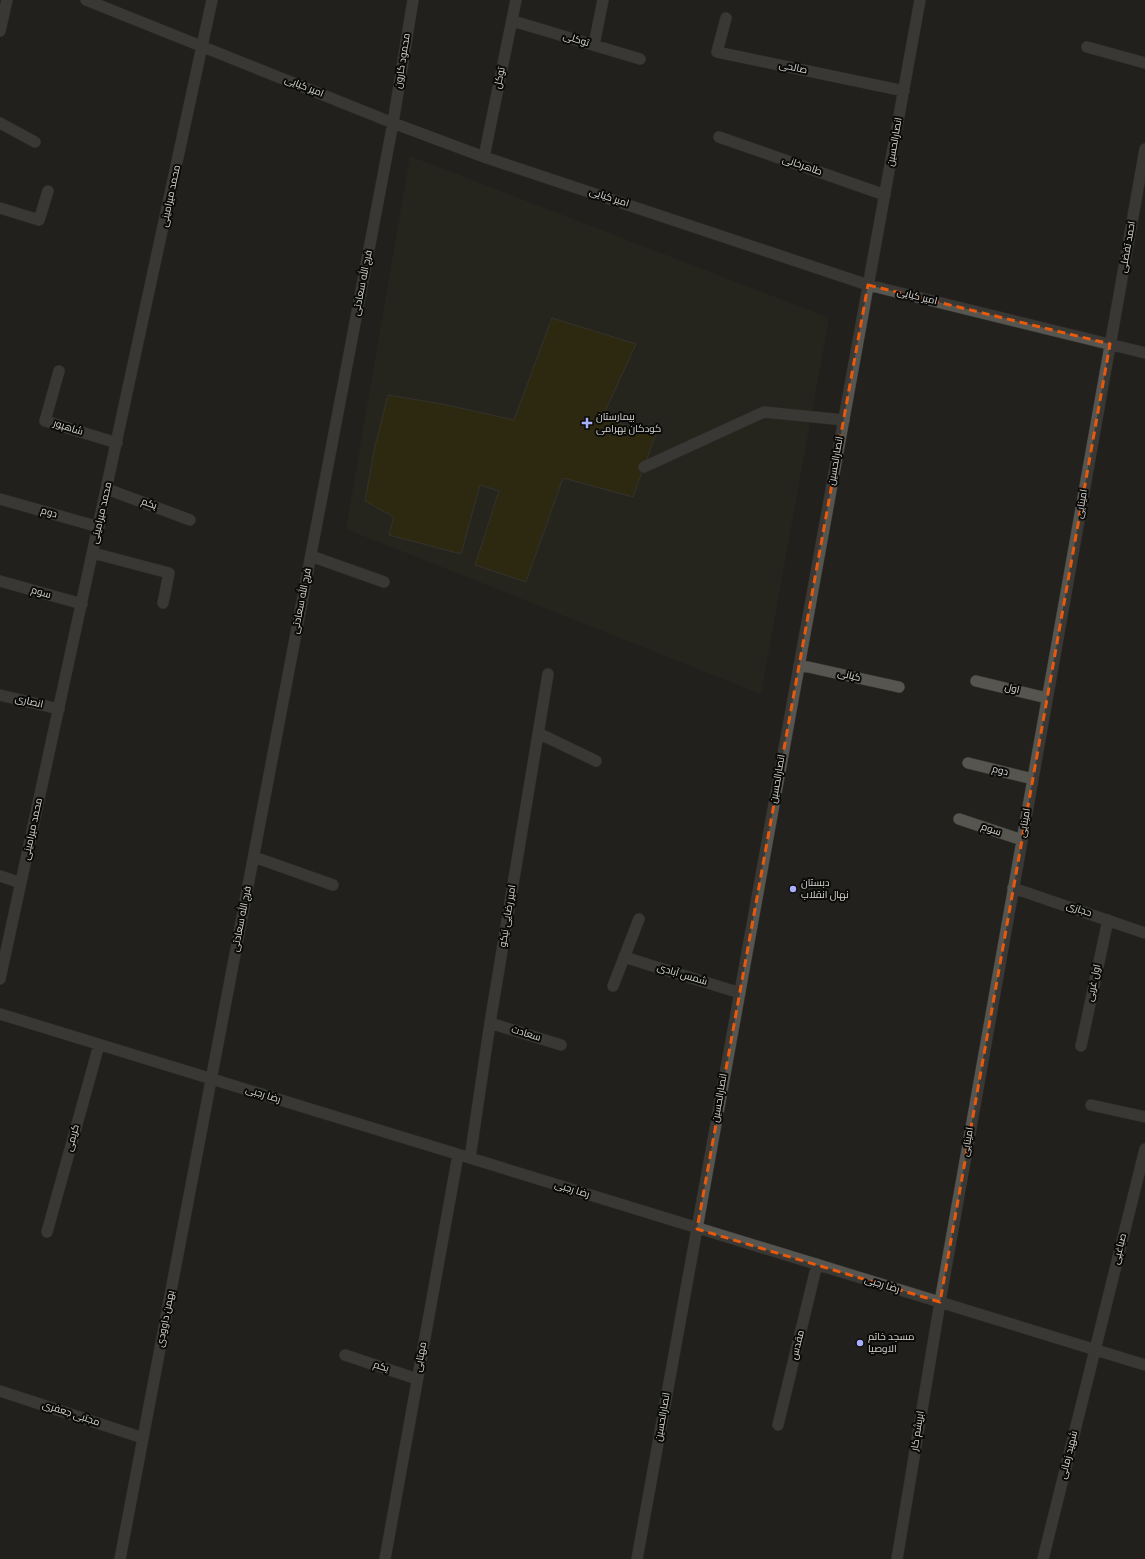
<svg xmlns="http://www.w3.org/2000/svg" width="1145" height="1559" font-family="Overpass,Cairo,sans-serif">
	<rect width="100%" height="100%" fill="#22211d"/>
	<!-- built -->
	<path fill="#29281d" d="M410,156L829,318L761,694L346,529Z"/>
	<!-- building -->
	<path fill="#3a3301" stroke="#474742" d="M552,318L636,344L602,418L656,434L633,497L563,478L526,582L475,565L499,491L480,485L461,554L389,535L394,517L365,501L375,446L388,395L442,404L514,420Z"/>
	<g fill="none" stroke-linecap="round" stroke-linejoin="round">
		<defs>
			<path id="service" d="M644,467L764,412L844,420"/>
			<path id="minor" d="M86,0L393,123L484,157L868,285L1145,353
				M726,18L717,52L904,91
				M513,21L640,59
				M0,31L7,0
				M594,45L603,0
				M1087,47L1145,63
				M0,123L35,142
				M719,137L885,195
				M484,157L516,0
				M0,208L39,220L48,191
				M59,371L45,421L117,443
				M107,489L190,520
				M0,499L99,527
				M93,553L169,573L163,603
				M311,556L384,582
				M0,581L82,604
				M799,665L899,687
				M976,681L1047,698
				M0,695L59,709
				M538,733L596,761
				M968,763L1033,779
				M959,819L1022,840
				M254,857L333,885
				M0,876L21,883
				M1013,888L1145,933
				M624,957L740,993
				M0,979L212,0
				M613,986L639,919
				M0,1014L1145,1365
				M490,1023L561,1045
				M1081,1046L1108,920
				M1091,1105L1145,1117
				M470,1158L490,1023L548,674
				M47,1232L99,1045
				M345,1355L417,1379
				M0,1391L143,1438
				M778,1425L817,1264
				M120,1559L393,123L413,0
				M385,1559L458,1155
				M637,1559L920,0
				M897,1559L940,1302L1145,149
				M1043,1559L1145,1149"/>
		</defs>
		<!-- service casing -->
		<use href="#service" stroke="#3c3c38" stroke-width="12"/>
		<!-- minor casing -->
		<use href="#minor" stroke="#3c3c38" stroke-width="12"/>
		<!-- service -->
		<use href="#service" stroke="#565550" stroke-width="11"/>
		<!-- minor -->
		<use href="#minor" stroke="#565550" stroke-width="11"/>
	</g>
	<!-- marked area -->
	<path d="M0 0H1145V1559H0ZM868,285L1110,344L940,1302L697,1229Z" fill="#22211d" fill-opacity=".55" fill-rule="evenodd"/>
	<path fill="none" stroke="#e8590c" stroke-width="3" stroke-dasharray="8 5" stroke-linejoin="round" d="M868,285L1110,344L940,1302L697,1229Z"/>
	<!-- markers -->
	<g fill="#a8b0fc" stroke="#0b0b09" stroke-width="1.5">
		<path d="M585 417h4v4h4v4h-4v4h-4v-4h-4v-4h4z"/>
		<circle cx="793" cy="889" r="4"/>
		<circle cx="860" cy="1343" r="4"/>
	</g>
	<g text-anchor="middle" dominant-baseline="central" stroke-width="4" stroke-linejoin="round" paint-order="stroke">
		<!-- street labels -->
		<g font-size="10" fill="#d8d7d4" stroke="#0b0b09">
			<text transform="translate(576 40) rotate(17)">توکلی</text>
			<text transform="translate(403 61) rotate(-81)">محمود کارون</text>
			<text transform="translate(793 68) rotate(12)">صالحی</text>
			<text transform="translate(500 78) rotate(-78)">توکل</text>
			<text transform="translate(304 87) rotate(22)">امیر کیایی</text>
			<text transform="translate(895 142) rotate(-80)">انصارالحسین</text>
			<text transform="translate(802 166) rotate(19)">طاهرخانی</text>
			<text transform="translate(171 196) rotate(-78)">محمد میرامینی</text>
			<text transform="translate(609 198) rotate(18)">امیر کیایی</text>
			<text transform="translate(1128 247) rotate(-80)">احمد تفضلی</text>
			<text transform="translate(363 283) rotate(-79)">فرج الله سعادتی</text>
			<text transform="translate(917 297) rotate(14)">امیر کیایی</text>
			<text transform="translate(68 428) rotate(18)">شاهپور</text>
			<text transform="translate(836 461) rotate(-80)">انصارالحسین</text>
			<text transform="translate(149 504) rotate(20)">یکم</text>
			<text transform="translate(1082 504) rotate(-80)">امینایی</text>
			<text transform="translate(49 513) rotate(16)">دوم</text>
			<text transform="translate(102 513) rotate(-77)">محمد میرامینی</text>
			<text transform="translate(41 593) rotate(16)">سوم</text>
			<text transform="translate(302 601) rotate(-79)">فرج الله سعادتی</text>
			<text transform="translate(849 676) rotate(13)">کیانی</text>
			<text transform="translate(1012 689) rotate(14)">اول</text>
			<text transform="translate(29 702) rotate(13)">انصاری</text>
			<text transform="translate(1000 771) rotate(14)">دوم</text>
			<text transform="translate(778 779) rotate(-80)">انصارالحسین</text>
			<text transform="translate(1025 823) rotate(-80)">امینایی</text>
			<text transform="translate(33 829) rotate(-78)">محمد میرامینی</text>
			<text transform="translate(991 830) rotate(19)">سوم</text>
			<text transform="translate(1079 910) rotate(19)">حجازی</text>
			<text transform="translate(508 916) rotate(-81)">امیر رضایی نیکو</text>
			<text transform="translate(242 919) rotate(-79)">فرج الله سعادتی</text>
			<text transform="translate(682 975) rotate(17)">شمس آبادی</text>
			<text transform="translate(1094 983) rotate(-78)">اول غربی</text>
			<text transform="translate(526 1034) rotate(17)">سعادت</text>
			<text transform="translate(263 1095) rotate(17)">رضا رجبی</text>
			<text transform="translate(720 1098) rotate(-80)">انصارالحسین</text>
			<text transform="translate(73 1138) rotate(-75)">کریمی</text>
			<text transform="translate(968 1142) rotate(-80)">امینایی</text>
			<text transform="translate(572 1190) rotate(17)">رضا رجبی</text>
			<text transform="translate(1120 1249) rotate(-76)">صباغپی</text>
			<text transform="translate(882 1285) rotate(17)">رضا رجبی</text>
			<text transform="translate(166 1319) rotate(-79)">بهمن داوودی</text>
			<text transform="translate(798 1345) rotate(-76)">مقدس</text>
			<text transform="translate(421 1357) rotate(-80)">مهتابی</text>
			<text transform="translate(381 1367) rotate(18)">یکم</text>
			<text transform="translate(71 1414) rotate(18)">مجتبی جعفری</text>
			<text transform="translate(663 1417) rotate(-80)">انصارالحسین</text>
			<text transform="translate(918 1431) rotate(-81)">ابریشم کار</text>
			<text transform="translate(1069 1455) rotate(-76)">شهید زمانی</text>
		</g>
		<!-- poi labels -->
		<g font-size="10" fill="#d8d7d4" stroke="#0b0b09" text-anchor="start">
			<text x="596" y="417">بیمارستان<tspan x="596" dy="12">کودکان بهرامی</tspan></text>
			<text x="801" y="883">دبستان<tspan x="801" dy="12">نهال انقلاب</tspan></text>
			<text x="868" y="1337">مسجد خاتم<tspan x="868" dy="12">الاوصیا</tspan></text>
		</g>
	</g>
</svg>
